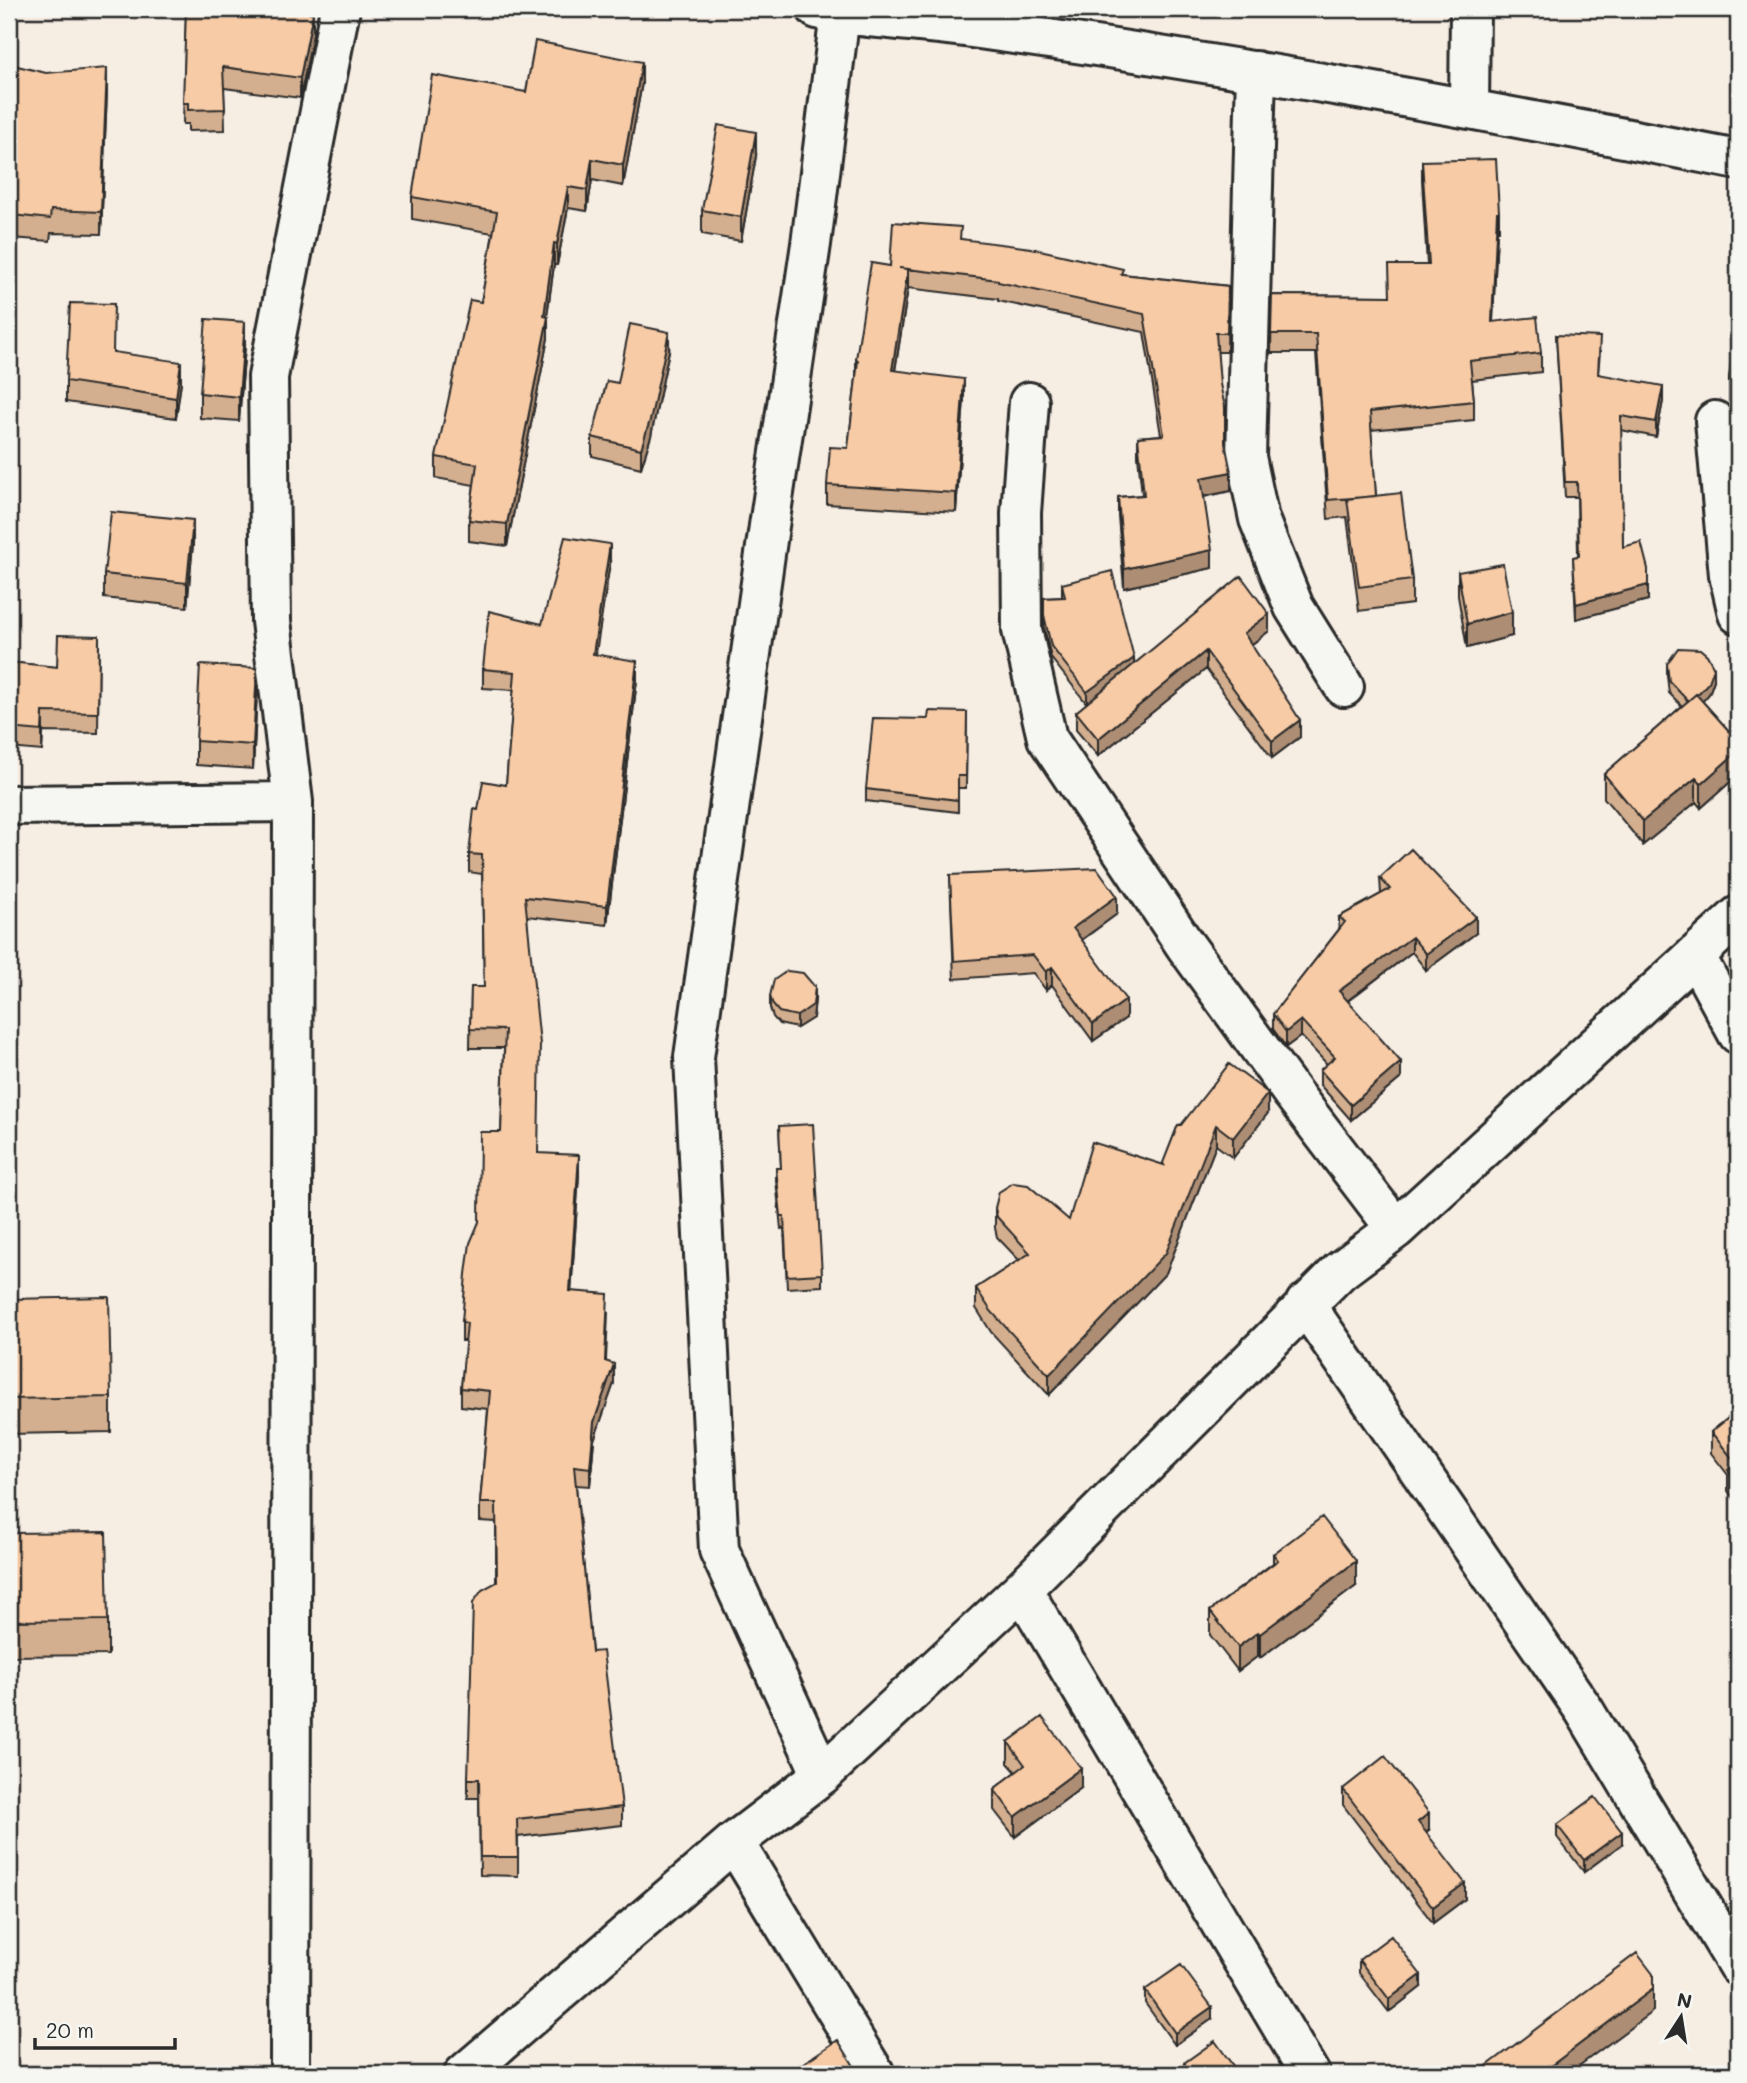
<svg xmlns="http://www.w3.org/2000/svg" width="1747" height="2083" font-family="Mali,sans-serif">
	<rect width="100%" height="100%" fill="#f6ede3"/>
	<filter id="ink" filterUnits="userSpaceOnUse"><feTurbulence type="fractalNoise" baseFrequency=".0143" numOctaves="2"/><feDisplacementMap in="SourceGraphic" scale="14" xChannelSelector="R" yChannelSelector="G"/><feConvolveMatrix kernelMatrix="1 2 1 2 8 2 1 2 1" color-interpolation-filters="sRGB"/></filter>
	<g filter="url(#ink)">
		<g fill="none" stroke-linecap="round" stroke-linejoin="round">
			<defs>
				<path id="street" d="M817,9L840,14C891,20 942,23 993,31C1243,66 1491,112 1738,160
					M1256,71L1246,457L1259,519L1294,607L1344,687
					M1469,107L1470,9
					M1029,402L1021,513L1022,630L1047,738L1185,945L1293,1094L1396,1229
					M1715,421L1729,575L1738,614
					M9,805L293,802
					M1695,955L1738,1034
					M1305,1304L1584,1710L1738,1966
					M1022,1589L1310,2074
					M822,1775L719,1550L694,1057L769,526L811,244L840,14
					M734,1842L875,2074
					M290,2074L293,802L271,621L268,377L340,9
					M464,2074L734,1842L822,1775L1022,1589L1340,1271L1396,1229L1738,916"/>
			</defs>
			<!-- street casing -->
			<use href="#street" stroke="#2b2b2b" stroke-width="44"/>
			<!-- street -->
			<use href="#street" stroke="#f6f6f2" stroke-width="38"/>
		</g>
		<!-- wall -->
		<path fill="#d4af8f" stroke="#2b2b2b" stroke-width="2" d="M186,9L313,34L300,98L224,88L225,130L188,131V124H183Z
			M9,64L107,91L101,234L51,233L50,241L12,238L13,186H9Z
			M642,83L623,186L592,180L587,211L568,208L557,265H554L547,316L548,338L507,546L469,541V520L474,485L436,478V457L481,302L493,233L412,219V197L526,92Z
			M756,156L741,241L702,234V210Z
			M1422,161L1499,212V231H1497L1493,322L1541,353V372L1472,380L1474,401V420L1371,430L1376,496L1412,580V604L1359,611L1347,517L1328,519L1316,353H1271L1272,295L1389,296L1427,265L1422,180Z
			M961,239L1123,274L1228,286L1227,352H1217L1225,443L1231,491L1204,497L1212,568L1124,588L1118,516V497L1142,495L1138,456V437L1161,435L1144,332L998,301V299L908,288L895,371L964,398L956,512L827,504V485L848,448L856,378V359L890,266Z
			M1738,314V402L1729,401V379Z
			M1556,335L1600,352L1598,374L1663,401L1656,437L1621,430L1623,547L1648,600L1576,619L1573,557L1578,556L1577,497H1565Z
			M245,346L239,421L200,418V393Z
			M669,351L651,436L641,468L592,456V437Z
			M113,352L181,382L176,418L66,402V381Z
			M193,544L187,607L104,598V574Z
			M610,563L595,654L637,680L607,925L527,916L538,1153L579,1174L571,1292L608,1312L606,1361L614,1383L594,1440L590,1486L576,1485L592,1652L622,1807V1825L518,1837V1876L480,1875L479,1798H468V1779L496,1582V1522L480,1521V1503L488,1409L461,1406V1388L466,1341H462V1322L479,1222L501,1132L504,1048H470L471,987H484L482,874L469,872V854L478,810L506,785L514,690L483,688V669L542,624Z
			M1458,572L1512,636L1467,648L1458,596Z
			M1062,584L1134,664L1269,631L1251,645L1300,737L1272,758L1206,669L1098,756L1076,730V712L1087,704L1051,658L1044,627V598L1062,597Z
			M99,636L98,733L43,732L42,751L9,748V662L57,667Z
			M1667,664L1714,680L1709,694L1702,701L1738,741V775L1701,808L1696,802L1643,845L1604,798V774L1682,706L1669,693L1667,676Z
			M257,692L253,769L196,765V741Z
			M967,712L966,788H958V812L866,801V789L928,719Z
			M950,875L1117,914L1082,940L1126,1018L1093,1041L1052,985L1046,990L1033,973L954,979Z
			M1380,878L1476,933L1426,970L1412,952L1348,1001L1401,1078L1351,1120L1320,1085V1070L1327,1064L1301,1036L1286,1047L1273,1029V1014L1339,929V917L1381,894Z
			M770,996L815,999L813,1018L797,1028L779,1024L773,1017L770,1008Z
			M1268,1113L1233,1158L1216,1145L1166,1273L1049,1395L991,1332L976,1308V1288L1019,1260L997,1237L995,1228V1208L1069,1220L1163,1164L1178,1125Z
			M779,1126L822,1274V1286L787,1288L784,1228L781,1229L776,1180V1168H781Z
			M9,1299L111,1397V1432L9,1434Z
			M1738,1410V1504L1728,1491V1475L1711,1453V1432Z
			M9,1533L108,1620V1655L9,1656Z
			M1273,1554L1356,1586L1260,1658L1258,1656L1238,1671L1210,1635V1611L1273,1563Z
			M1008,1742L1081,1788L1015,1837L994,1810V1789L1016,1772L1008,1763Z
			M1343,1789L1429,1830L1426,1832L1465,1899L1433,1923L1343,1805Z
			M1557,1825L1622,1844L1584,1872L1557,1837Z
			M1359,1960L1421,1987L1389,2012L1359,1973Z
			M1145,1990L1212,2019L1175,2045L1145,2003Z
			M1184,2063L1239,2074H1184Z"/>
		<!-- shaded-wall -->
		<path fill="#ad8e74" stroke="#2b2b2b" stroke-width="2" d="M313,13V34L300,98V78Z
			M642,62V83L623,186V165Z
			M107,68V91L101,234V212Z
			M756,132V156L741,241V217Z
			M592,159V180L587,211V190Z
			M568,187V208L557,265V244Z
			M1497,212V231L1492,341V322Z
			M554,243V265L544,337V316Z
			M908,269V288L892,389V370Z
			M548,317V338L507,546V524Z
			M245,322V346L239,421V397Z
			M669,332V351L651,436L641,468V449Z
			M181,362V382L176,418V398Z
			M964,379V398L956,512V493Z
			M1663,386V401L1656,437V422Z
			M1231,472V491L1201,497V478Z
			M193,520V544L187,607V583Z
			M610,544V563L593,672V654Z
			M1212,550V568L1124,588V569Z
			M1648,585V600L1576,619V604Z
			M1512,612V636L1467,648V624Z
			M1269,614V631L1244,650V633Z
			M1206,651V669L1098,756V739Z
			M1134,658V670L1087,704V692Z
			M637,661V680L607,925V906Z
			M257,668V692L253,769V745Z
			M1714,668V680L1709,694L1690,716V704Z
			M43,712V732L42,751V731Z
			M1300,720V737L1272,758V741Z
			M1738,751V775L1701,808V784Z
			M1696,778V802L1643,845V821Z
			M1117,896V914L1073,946V928Z
			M1476,917V933L1426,970V954Z
			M1412,937V952L1339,1007V991Z
			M1052,967V985L1046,990V972Z
			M815,987V999L813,1018L797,1028V1016Z
			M1126,1000V1018L1093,1041V1024Z
			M1301,1020V1036L1286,1047V1032Z
			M1401,1062V1078L1351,1120V1105Z
			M1268,1093V1113L1233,1158V1138Z
			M1216,1125V1145L1166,1273L1049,1395V1375Z
			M579,1155V1174L570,1310V1291Z
			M614,1364V1383L594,1440L590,1486V1468L594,1422Z
			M1356,1561V1586L1260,1658V1634Z
			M1258,1632V1656L1238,1671V1647Z
			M1081,1768V1788L1015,1837V1817Z
			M1429,1813V1830L1418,1838V1822Z
			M1622,1832V1844L1584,1872V1860Z
			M1465,1883V1899L1433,1923V1907Z
			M1421,1975V1987L1389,2012V1999Z
			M1653,1989V2011L1568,2074H1540Z
			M1212,2007V2019L1175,2045V2033Z"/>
		<!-- building -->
		<path fill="#f7cba6" stroke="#2b2b2b" stroke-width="2" d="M186,9H292L313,13L300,78L223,67L225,109L188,110V103H183Z
			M535,41L642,62L623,165L592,159L587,190L568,187L557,244L554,243L544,316L548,317L507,524L469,520L477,464L436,457L470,300L481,302L497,212L412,197L432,75L526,92Z
			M9,64L46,73L107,68L101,212L51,210L50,219L12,215L13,164L9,163Z
			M718,125L756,132L741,217L702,210Z
			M1496,159L1499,212H1497L1492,322L1537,317L1541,353L1470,361L1474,401L1370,412L1376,496L1328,500L1316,334H1271L1272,295L1390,296L1389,265H1429L1422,161Z
			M893,222L961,227L960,239L1031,248L1123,269L1121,274L1228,286L1227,333H1216L1220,384L1225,407V443L1231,472L1201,478L1212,550L1124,569L1118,497L1144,495L1138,437L1164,435L1144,314L998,282V280L899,268L908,269L892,370L964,379L956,493L827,485L830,447L848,448L858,360L856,359L871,263L890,266Z
			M70,303L114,304L113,352L181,362L176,398L66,381Z
			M1737,314H1738V380L1729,379Z
			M206,319L245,322L239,397L200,393Z
			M630,324L669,332L651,417L641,449L592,437L607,381L618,383Z
			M1556,335L1600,337L1598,374L1663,386L1656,422L1621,416L1623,547L1641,542L1648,569V585L1576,604L1573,557L1579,556L1577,482H1565Z
			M1401,493L1412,580L1359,587L1347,499Z
			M111,512L193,520L187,583L104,574Z
			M565,537L610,544L593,654L637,661L607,906L525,897L540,1044L538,1153L579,1155L570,1291L608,1294L605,1361L614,1364L594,1422L590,1468L574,1466L592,1652L603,1651L622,1807L517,1819L518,1857H480L479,1779H468L473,1603L482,1590L497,1582L496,1503H480L490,1391L461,1388L467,1323L462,1322L466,1274L470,1243L479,1222L480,1132H501L505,1030L470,1029L471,987H484L482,855L469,854L474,809L478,810L483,781L506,785L515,672L483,669L489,611L542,624Z
			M1503,564L1512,612L1467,624L1458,572Z
			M1112,571L1134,658L1087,692L1051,646L1044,615V598L1065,597L1062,584Z
			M1241,576L1269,614L1244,633L1300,720L1272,741L1206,651L1098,739L1076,712Z
			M58,635L99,636L98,713L43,712L42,731L9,728V662L57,667Z
			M1678,648L1700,649L1707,655L1714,668L1709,682L1697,695L1696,694L1688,701L1669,681L1667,664Z
			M200,665L257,668L253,745L196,741Z
			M1696,694L1738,741V751L1701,784L1696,778L1643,821L1604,774Z
			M929,711L967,712L966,776H958V800L866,789L873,718L928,719Z
			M1411,849L1476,917L1426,954L1412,937L1339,991L1401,1062L1351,1105L1320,1070L1335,1057L1301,1020L1286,1032L1273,1014L1345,922L1339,917L1390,889L1380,878Z
			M1097,868L1117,896L1073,928L1126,1000L1093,1024L1052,967L1046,972L1033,955L954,961L950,875Z
			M787,971L803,973L815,987L813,1005L797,1016L779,1012L773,1005L770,996L774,980Z
			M1229,1064L1268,1093L1233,1138L1216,1125L1166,1253L1049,1375L991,1311L976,1288L1030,1253L997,1217L995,1208L999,1192L1013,1183L1028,1185L1069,1220L1092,1142L1164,1165L1163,1163L1178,1125H1181Z
			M813,1124L822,1274L787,1276L784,1216H781L776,1168H781L779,1126Z
			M109,1297L111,1397L9,1399V1299Z
			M1738,1410V1483L1728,1470L1736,1463L1711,1432Z
			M1322,1517L1356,1561L1260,1634L1258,1632L1238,1647L1210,1611L1278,1560L1273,1554Z
			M106,1532L108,1620L9,1621V1533Z
			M1042,1717L1081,1768L1015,1817L994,1789L1025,1765L1008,1742Z
			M1385,1756L1429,1813L1418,1822L1465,1883L1433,1907L1343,1789Z
			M1595,1797L1622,1832L1584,1860L1557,1825Z
			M1391,1936L1421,1975L1389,1999L1359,1960Z
			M1637,1953L1653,1974V1989L1540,2074H1476Z
			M1181,1965L1212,2007L1175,2033L1145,1990Z
			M838,2040L857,2071L852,2074H787Z
			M1215,2041L1239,2074H1193L1184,2063Z"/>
	</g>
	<!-- margin -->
	<rect width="1747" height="2083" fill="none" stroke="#f6f6f2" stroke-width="35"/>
	<rect x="18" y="18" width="1712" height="2048" fill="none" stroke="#2b2b2b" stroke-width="2.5" filter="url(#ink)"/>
	<!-- north arrow -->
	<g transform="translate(1681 2017) rotate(12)" stroke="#f6f6f2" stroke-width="5" paint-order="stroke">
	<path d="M0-5L12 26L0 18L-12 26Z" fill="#2b2b2b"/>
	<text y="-10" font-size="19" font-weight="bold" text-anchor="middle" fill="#2b2b2b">N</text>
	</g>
	<!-- scale -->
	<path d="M35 2038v10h140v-10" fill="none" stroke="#2b2b2b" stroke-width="3.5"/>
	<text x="46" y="2038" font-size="21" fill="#2b2b2b" stroke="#f6f6f2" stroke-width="5" paint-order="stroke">20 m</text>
</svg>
